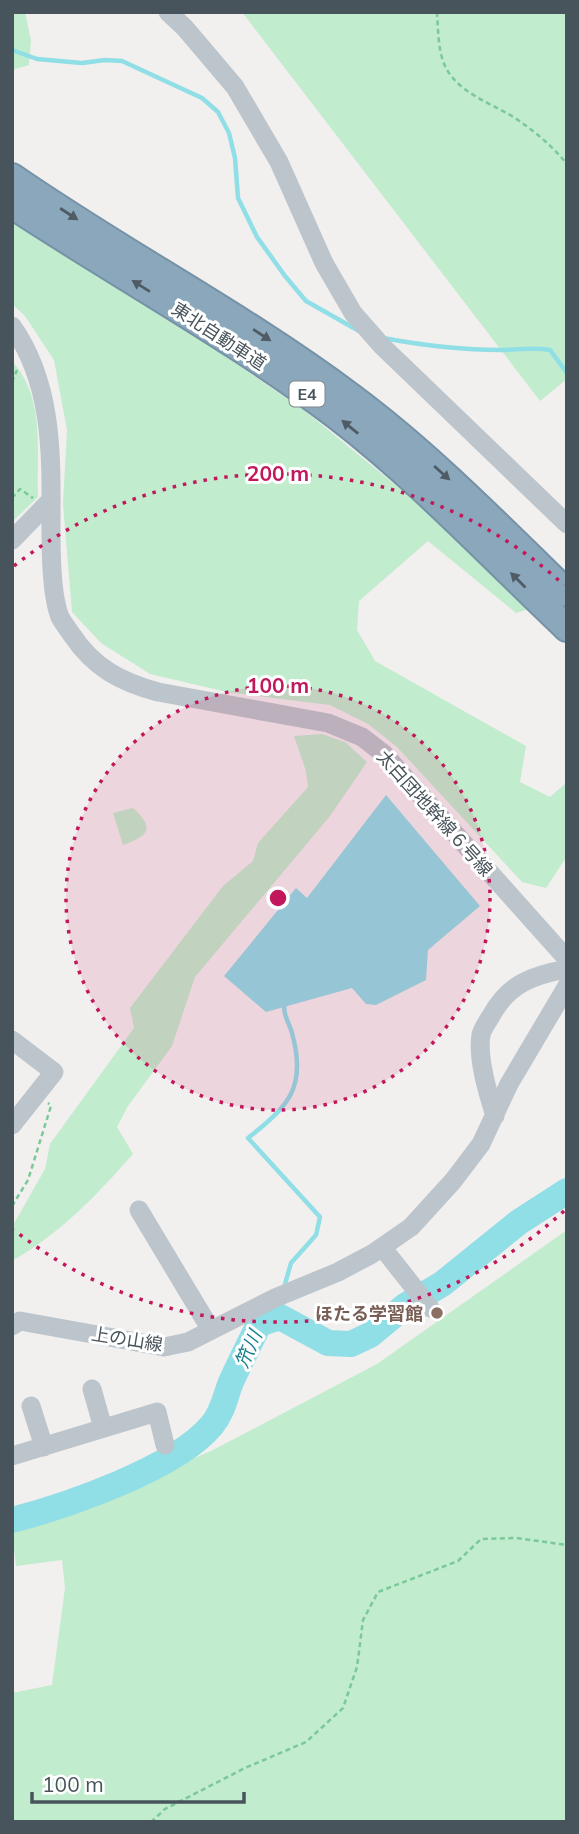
<svg xmlns="http://www.w3.org/2000/svg" width="579" height="1834" font-family="Mulish,'Noto Sans JP',sans-serif">
	<rect width="100%" height="100%" fill="#f2efef"/>
	<!-- green -->
	<path fill="#c1eccd" d="M12,12H25L31,40L29,65L12,70Z
		M242,12H567V379L540,401Z
		M12,223L212,347L305,411L437,519L532,608L516,613L428,541L359,601L357,630L375,661L526,746L520,782L550,797L567,782V856L546,888L522,882L397,747L368,724L330,705L227,692L150,674L101,643L72,612L63,504L67,430L54,360L25,316L12,304Z
		M12,361C46,399 36,450 38,497L12,522Z
		M322,734L345,742L367,762L330,816L195,977L172,1046L128,1106L117,1127L133,1154C96,1196 62,1232 12,1261V1227L45,1169L50,1144L134,1028L130,1008L223,886L253,861L258,843L308,787L306,771L294,736Z
		M133,808C156,829 148,836 123,845L113,813Z
		M567,1230V1822H12V1693L52,1685L65,1588L62,1560L16,1566L12,1531L87,1504L211,1451L377,1364Z"/>
	<!-- water -->
	<path fill="#90dee6" d="M386,795L480,906L428,950L426,980L376,1005L366,1004L352,988L266,1012L224,976L296,888L307,898Z"/>
	<g fill="none" stroke-linecap="round" stroke-linejoin="round">
		<!-- stream -->
		<path stroke="#90dee6" stroke-width="4.5" d="M12,50L37,59L82,63L105,60L122,61L202,98L218,112L229,133L235,158L238,198L257,237L285,276L306,301L359,331
			M383,338C421,345 462,350 500,350C517,350 532,347 550,350L567,373
			M285,1284L291,1263L316,1235L320,1217L248,1138C289,1106 307,1087 292,1033C289,1022 282,1014 285,1002
			M280,1317L283,1306"/>
		<!-- river -->
		<path stroke="#90dee6" stroke-width="26" d="M12,1520C66,1506 177,1468 212,1425C223,1412 225,1397 231,1382C240,1362 250,1343 259,1324L280,1317L328,1343L351,1344L370,1335L405,1306L442,1284L519,1222L567,1191"/>
		<defs>
			<path id="highway" d="M12,177C123,254 243,316 351,397C429,455 497,525 567,593
				M12,205C120,276 234,338 337,416C420,480 491,556 567,628"/>
		</defs>
		<!-- highway casing -->
		<use href="#highway" stroke="#7592a7" stroke-width="30"/>
		<!-- path -->
		<path stroke="#7bc89a" stroke-width="2.5" stroke-dasharray="5 3.5" stroke-linecap="butt" d="M437,12C438,28 438,46 443,61C454,93 493,103 518,120C537,133 553,147 567,164
			M12,382L17,370
			M12,498L20,489L33,498
			M12,1206L28,1180L51,1106L48,1103
			M151,1822L165,1809L245,1768L306,1742L343,1708L357,1667L363,1620L378,1592L458,1561L481,1539L516,1538L567,1545"/>
		<!-- minor -->
		<path stroke="#bcc5cb" stroke-width="19" d="M168,12L185,28L235,87L279,162L324,263L353,313L382,346L567,524
			M12,326C55,387 51,461 51,532C51,554 52,598 60,617C63,623 68,629 72,635C94,668 121,682 158,692L328,723L362,737L384,754L567,959
			M12,540L51,500
			M12,1040L54,1072L12,1125
			M495,1116C488,1094 477,1058 481,1035C482,1029 488,1021 491,1016C508,984 533,975 567,969
			M139,1210L211,1330
			M382,1247L430,1308
			M12,1326L20,1321L164,1347L188,1342L275,1298L338,1272L372,1254L411,1227L453,1181L481,1144L509,1084L567,986
			M92,1389L103,1428
			M31,1406L44,1447
			M12,1456L157,1412L165,1445"/>
		<!-- highway -->
		<use href="#highway" stroke="#8aa7bb" stroke-width="26"/>
	</g>
	<!-- one-way arrows -->
	<defs><path id="oneway-solid" d="M-6-.8H1V-3.2L6.5 0L1 3.2V.8H-6Z" transform="scale(1.75)"/></defs>
	<g fill="#4f5c65">
		<use href="#oneway-solid" transform="translate(69 214) rotate(33)"/>
		<use href="#oneway-solid" transform="translate(141 286) rotate(-148)"/>
		<use href="#oneway-solid" transform="translate(262 335) rotate(33)"/>
		<use href="#oneway-solid" transform="translate(350 427) rotate(-141)"/>
		<use href="#oneway-solid" transform="translate(442 473) rotate(42)"/>
		<use href="#oneway-solid" transform="translate(518 580) rotate(-135)"/>
	</g>
	<!-- distance rings -->
	<circle cx="278" cy="898" r="212" fill="#c2185b" fill-opacity=".12"/>
	<g fill="none" stroke="#c2185b" stroke-width="3.5" stroke-dasharray="3.5 7">
		<circle cx="278" cy="898" r="212"/>
		<path d="M564 1211A424 424 0 0 1 14 1230M14 566A424 424 0 0 1 564 585"/>
	</g>
	<!-- markers -->
	<circle fill="#8d6e63" stroke="#fff" stroke-width="2.5" cx="437" cy="1313" r="7"/>
	<g text-anchor="middle" dominant-baseline="central" stroke-width="6" stroke-linejoin="round" paint-order="stroke">
		<!-- shield labels -->
		<rect fill="#fff" stroke="#7f878c" stroke-width="2" x="289.5" y="381.5" width="35" height="25" rx="5"/>
		<g font-size="16" font-weight="bold" fill="#48545b">
			<text x="307" y="394">E4</text>
		</g>
		<!-- street labels -->
		<g font-size="18" fill="#48545b" stroke="#fff">
			<text transform="translate(219 336) rotate(33)">東北自動車道</text>
			<text transform="translate(435 813) rotate(48)">太白団地幹線６号線</text>
			<text transform="translate(127 1339) rotate(9)">上の山線</text>
		</g>
		<!-- education labels -->
		<g font-size="18" font-weight="bold" fill="#785e54" stroke="#fff" text-anchor="end">
			<text x="423" y="1313">ほたる学習館</text>
		</g>
		<!-- water labels -->
		<g font-size="19" font-style="italic" fill="#14808b" stroke="#fff">
			<text transform="translate(248 1349) rotate(-66)">笊川</text>
		</g>
	</g>
	<circle cx="278" cy="898" r="10" fill="#c2185b" stroke="#fff" stroke-width="3.5"/>
	<g font-size="21" text-anchor="middle" font-weight="bold" fill="#c2185b" stroke="#fff" stroke-width="6" stroke-linejoin="round" paint-order="stroke">
		<text x="278" y="481">200 m</text>
		<text x="278" y="693">100 m</text>
	</g>
	<!-- border -->
	<rect width="579" height="1834" fill="none" stroke="#48545b" stroke-width="28"/>
	<!-- scale -->
	<path d="M32 1792v10h212v-10" fill="none" stroke="#48545b" stroke-width="3.5"/>
	<text x="42" y="1792" font-size="21" fill="#48545b" stroke="#ffffff" stroke-width="5" paint-order="stroke">100 m</text>
</svg>
